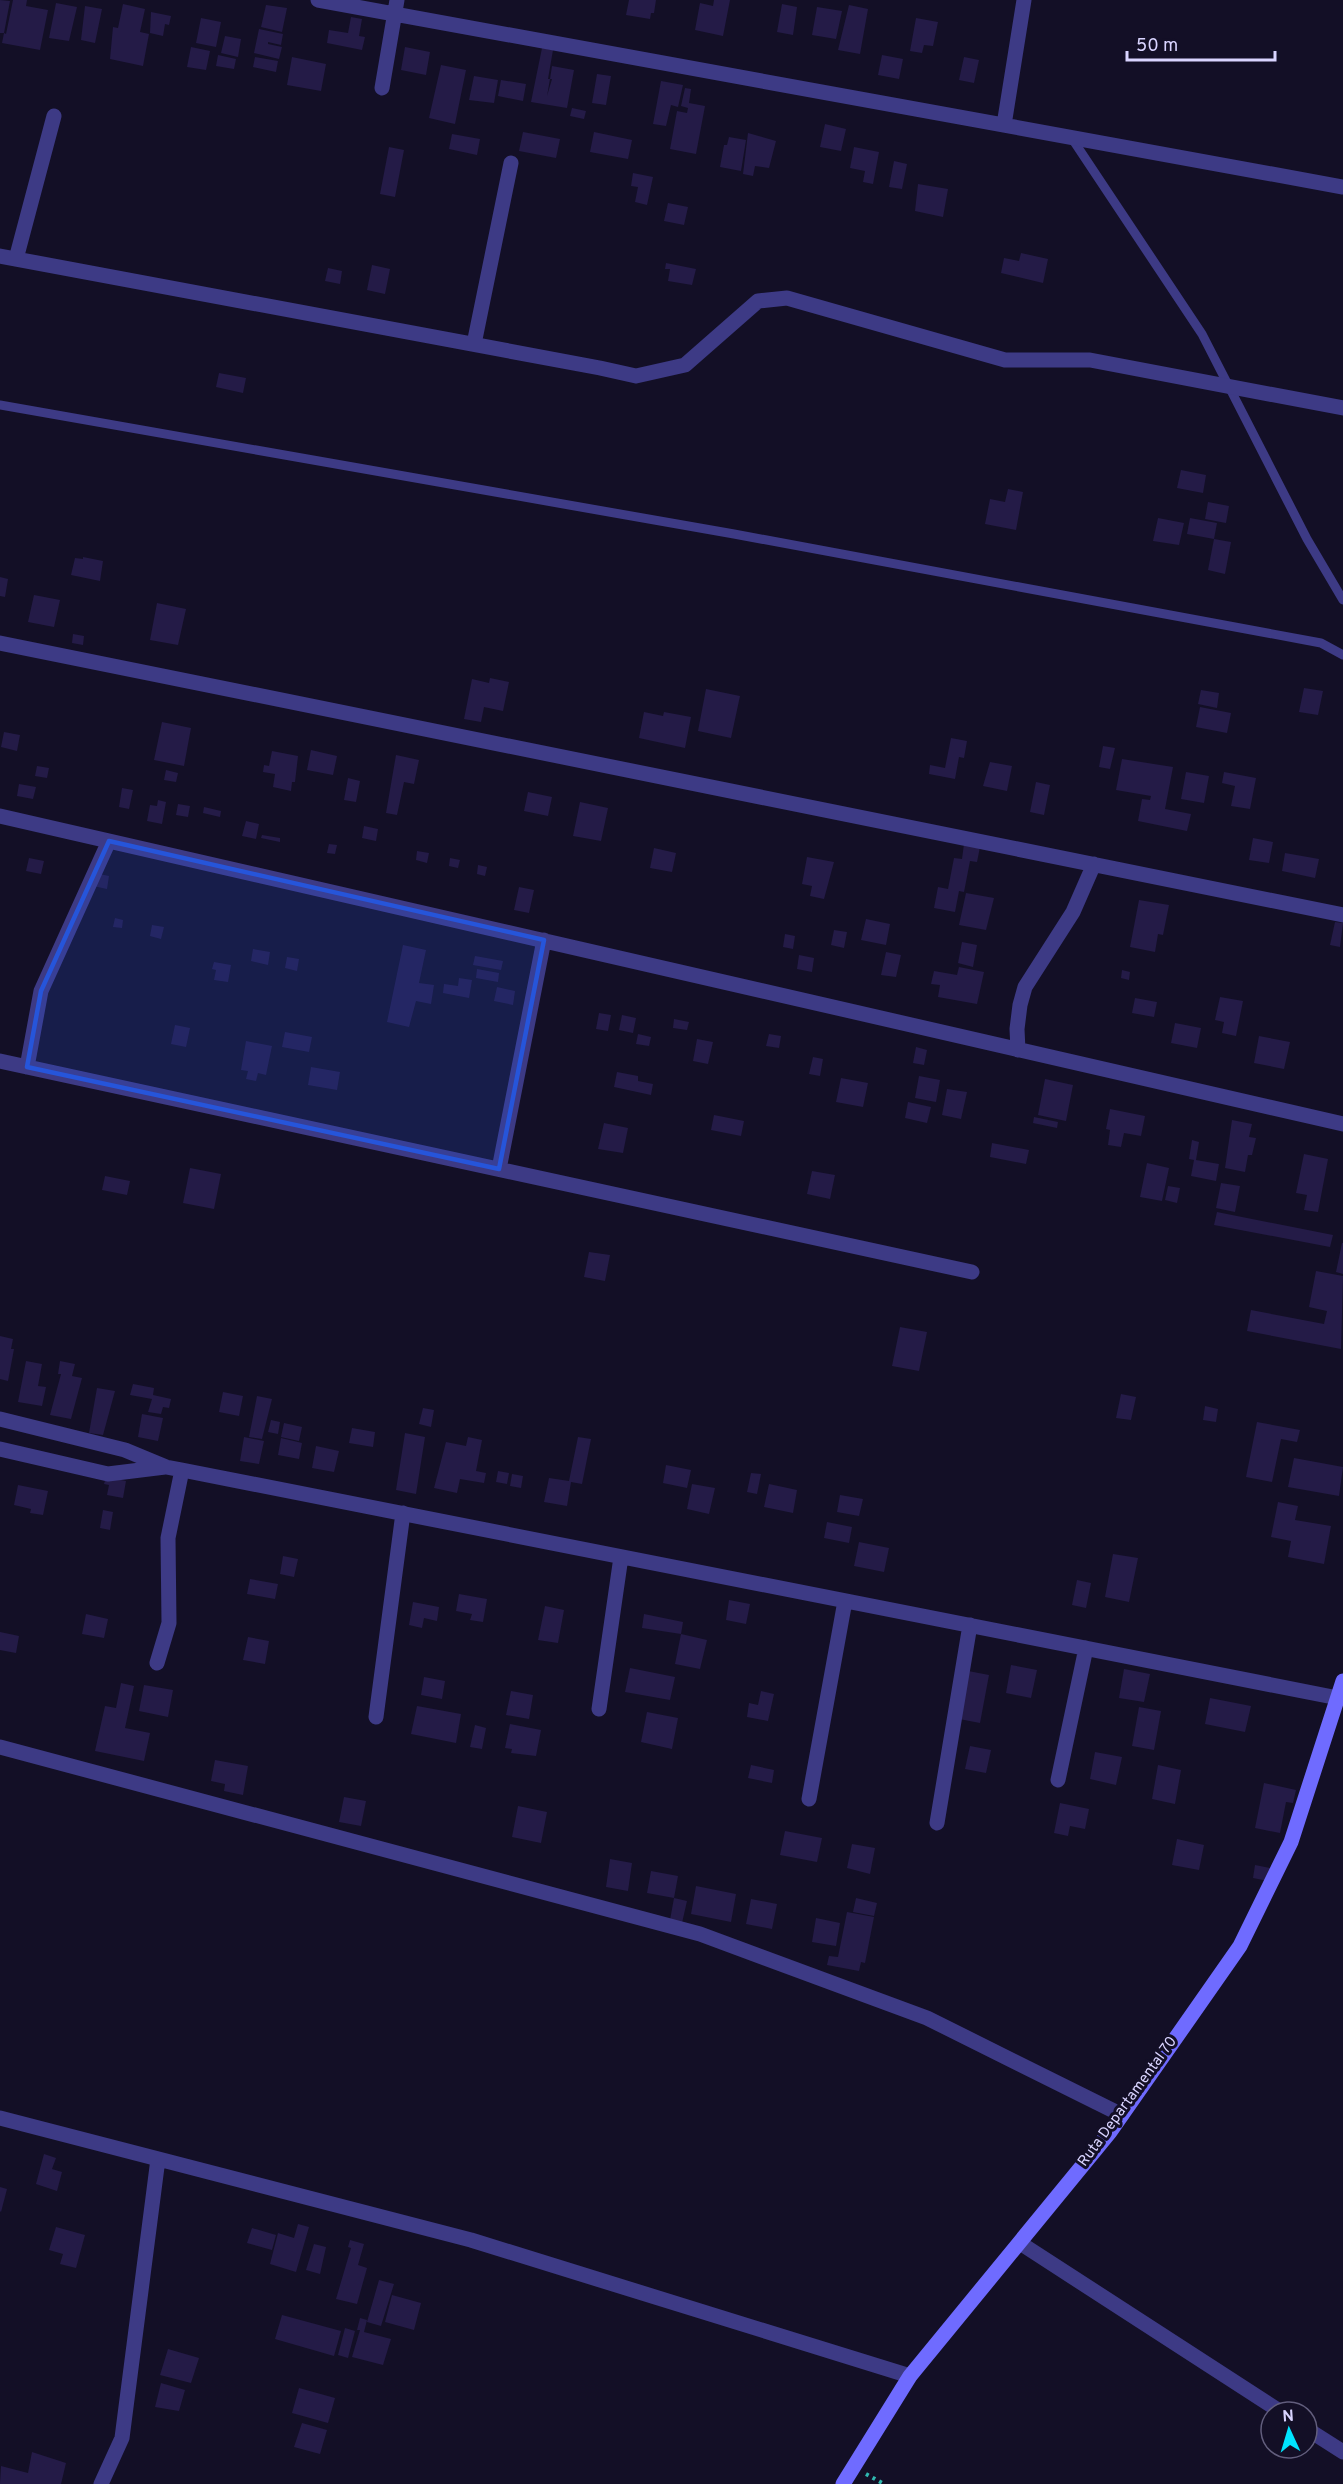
<svg xmlns="http://www.w3.org/2000/svg" width="1343" height="2484" font-family="Overpass,sans-serif">
	<rect width="100%" height="100%" fill="#130f26"/>
	<!-- building -->
	<path fill="#241b47" d="M0,0L10,1L4,33H0Z
		M13,0H27L26,6L48,10L40,50L2,43L4,33L6,34Z
		M629,0H656L654,13H651L650,19L626,15Z
		M714,0H730L723,36L695,30L700,3L713,6Z
		M56,3L77,7L69,41L49,38Z
		M123,4L145,9L140,32L149,34L143,66L110,59L113,27L118,28Z
		M782,4L797,7L793,35L777,32Z
		M266,5L287,8L282,32L261,27Z
		M849,5L868,9L860,54L838,50Z
		M85,6L102,9L95,43L81,40Z
		M817,7L842,11L836,39L812,35Z
		M151,12L171,16L169,25L165,24L163,36L150,33Z
		M351,17L362,19L359,36L365,37L362,50L327,43L329,30L348,33Z
		M201,18L221,22L216,47L196,43Z
		M916,18L938,22L933,46L924,45L922,53L910,51Z
		M259,29L283,34L281,45L268,42V44L282,47L279,59L254,53Z
		M225,36L241,39L238,57L221,53Z
		M191,47L210,51L206,70L187,67Z
		M405,47L430,52L426,75L401,70Z
		M542,48L553,50L548,79H550L547,96L552,79H550L552,66L574,70L567,108L531,102Z
		M218,55L236,59L234,69L216,66Z
		M882,55L903,59L899,79L878,75Z
		M255,57L278,61L276,72L253,67Z
		M292,57L326,64L321,91L287,85Z
		M964,57L979,60L974,83L959,80Z
		M441,65L466,70L455,124L429,118Z
		M597,74L611,76L606,105L592,103Z
		M474,76L498,80L494,103L469,100Z
		M501,80L526,84L523,101L498,96Z
		M661,81L683,85L678,107L671,105L666,126L653,124Z
		M685,88L691,89L689,103L705,106L696,154L670,149L677,111L687,113L688,108L681,106Z
		M572,108L586,111L584,119L570,116Z
		M825,124L846,129L841,151L820,147Z
		M523,132L560,139L556,158L519,151Z
		M594,132L632,140L628,159L590,152Z
		M748,133L776,141L769,168L755,166L753,176L743,174Z
		M452,134L480,139L477,155L449,149Z
		M729,137L746,140L741,171L720,167L724,145H727Z
		M389,147L404,150L395,197L380,194Z
		M854,147L879,152L873,184L863,182L865,171L850,168Z
		M894,161L907,164L902,189L889,187Z
		M633,173L653,177L647,205L635,202L638,187L631,186Z
		M918,184L948,189L943,217L915,211Z
		M668,203L688,207L684,225L664,221Z
		M1021,253L1048,259L1043,283L1001,273L1004,258L1019,261Z
		M666,263L696,269L692,285L668,281L670,269H665Z
		M372,265L390,269L385,294L367,290Z
		M328,268L342,271L340,284L325,281Z
		M219,373L246,378L243,393L216,387Z
		M1181,470L1206,475L1203,493L1177,488Z
		M1008,489L1023,492L1016,530L985,524L990,499L1005,502Z
		M1208,502L1229,506L1226,523L1205,519Z
		M1158,518L1184,523L1179,545L1153,541Z
		M1190,518L1217,523L1214,539L1187,534Z
		M1214,539L1231,542L1225,574L1208,570Z
		M83,557L103,561L100,581L71,575L75,558L83,559Z
		M0,577L8,579L5,597L0,596Z
		M34,595L60,600L54,627L28,622Z
		M157,603L186,609L178,645L150,640Z
		M73,634L84,636L83,645L72,643Z
		M490,678L509,682L503,711L484,707L481,722L464,719L472,679L489,683Z
		M1304,688L1323,691L1318,715L1299,712Z
		M706,689L740,696L731,738L698,731Z
		M1201,690L1219,693L1217,708L1198,704Z
		M1200,707L1231,713L1227,733L1196,727Z
		M644,712L663,716L664,712L691,717L685,748L639,738Z
		M162,722L191,728L184,766L154,760Z
		M4,732L20,735L17,751L1,747Z
		M951,738L967,741L964,758L959,757L955,779L929,774L930,765L945,768Z
		M1103,746L1115,748L1110,769L1099,767Z
		M311,750L337,756L333,775L307,770Z
		M272,751L298,756L295,782H292L291,791L273,787L275,774L263,772L264,765L269,766Z
		M396,755L419,760L414,784L404,782L397,815L386,813Z
		M1122,759L1173,767L1165,809L1191,814L1187,831L1138,821L1142,799L1150,800L1151,796L1116,790Z
		M990,762L1012,766L1007,791L983,786Z
		M37,766L49,768L47,778L35,776Z
		M166,770L178,773L176,782L164,780Z
		M1186,772L1209,776L1204,803L1181,799Z
		M1224,772L1256,778L1250,809L1231,806L1235,786L1222,783Z
		M348,778L360,781L356,802L344,800Z
		M1036,782L1050,785L1044,815L1030,812Z
		M19,784L36,787L33,799L17,796Z
		M122,788L133,790L129,809L119,807Z
		M528,792L552,797L548,816L524,811Z
		M158,800L166,802L162,824L147,821L150,805L157,806Z
		M580,802L608,808L601,841L573,836Z
		M178,804L190,806L188,817L176,815Z
		M204,807L221,811L220,817L203,813Z
		M246,821L259,824L256,839L242,836Z
		M364,826L378,829L376,841L362,838Z
		M262,835L280,838V842L261,838Z
		M1253,838L1273,842L1269,863L1249,860Z
		M329,844L337,845L335,854L327,853Z
		M964,844L980,847L977,862L970,861L964,892L959,891L955,912L934,908L938,887L948,889L954,858L962,859Z
		M654,848L676,853L672,872L650,868Z
		M417,851L429,853L427,863L416,860Z
		M1285,853L1319,859L1315,878L1282,871Z
		M807,857L834,862L824,899L810,896L812,886L802,884Z
		M29,858L44,861L41,874L26,871Z
		M450,858L460,860L458,868L449,866Z
		M478,865L487,867L485,876L477,874Z
		M95,873L109,876L107,889L93,886Z
		M519,887L534,890L529,913L514,910Z
		M966,893L994,898L986,930L959,925Z
		M1139,900L1169,905L1163,935L1158,934L1155,952L1130,947Z
		M115,918L123,920L122,928L113,927Z
		M866,919L890,924L886,945L861,940Z
		M1335,922L1343,923L1340,947L1330,945Z
		M152,925L164,927L161,939L150,936Z
		M834,930L847,932L844,948L831,945Z
		M785,934L795,936L793,949L783,947Z
		M962,942L977,945L973,967L958,963Z
		M403,945L426,950L419,983L434,985L431,1004L416,1001L409,1027L387,1022Z
		M253,949L270,952L268,965L251,961Z
		M886,952L901,955L896,977L881,975Z
		M799,955L814,958L812,972L797,969Z
		M475,956L503,961L501,970L473,965Z
		M287,957L299,959L297,971L285,968Z
		M214,962L231,965L228,982L214,980L216,970L212,969Z
		M959,967L984,972L977,1004L938,997L940,985L931,984L934,971L957,975Z
		M477,969L499,973L498,982L476,978Z
		M1122,970L1130,972L1129,980L1121,978Z
		M459,978L472,980L469,998L443,993L444,984L458,986Z
		M497,987L515,991L513,1005L494,1001Z
		M1220,997L1243,1001L1236,1036L1222,1033L1224,1022L1215,1020Z
		M1135,998L1157,1002L1154,1017L1132,1013Z
		M599,1013L611,1015L608,1031L596,1029Z
		M622,1015L636,1018L633,1033L619,1030Z
		M674,1019L689,1022L687,1030L673,1028Z
		M1175,1023L1201,1028L1197,1048L1171,1043Z
		M175,1025L190,1028L186,1047L171,1044Z
		M285,1032L312,1037L309,1052L282,1047Z
		M638,1034L651,1037L649,1046L636,1044Z
		M769,1034L781,1036L779,1048L766,1046Z
		M1259,1036L1290,1042L1284,1069L1254,1063Z
		M697,1039L713,1042L708,1064L693,1061Z
		M246,1041L272,1046L266,1075L258,1073L256,1081L246,1079L248,1071L241,1070Z
		M916,1047L927,1050L924,1065L913,1063Z
		M813,1057L823,1059L820,1076L809,1074Z
		M311,1067L340,1072L337,1090L308,1085Z
		M617,1072L638,1076V1081L653,1084L651,1095L614,1087Z
		M919,1076L940,1080L936,1102L915,1098Z
		M841,1078L868,1083L863,1107L836,1102Z
		M1045,1079L1073,1085L1066,1121L1038,1115Z
		M947,1089L967,1092L961,1119L942,1115Z
		M908,1102L931,1107L927,1123L905,1118Z
		M1110,1109L1145,1116L1141,1136L1124,1133L1121,1147L1108,1145L1110,1130L1106,1129Z
		M714,1115L744,1121L741,1136L711,1130Z
		M1034,1117L1058,1122L1057,1128L1033,1123Z
		M1232,1120L1252,1124L1249,1137L1256,1138L1252,1155H1248L1245,1172L1225,1168Z
		M604,1123L628,1128L623,1153L598,1149Z
		M1192,1140L1199,1142L1196,1160L1219,1164L1216,1181L1191,1176L1194,1160L1189,1159Z
		M992,1143L1029,1150L1026,1164L990,1157Z
		M1304,1154L1328,1159L1318,1212L1304,1210L1307,1195L1296,1193Z
		M1147,1163L1169,1168L1162,1201L1140,1197Z
		M190,1168L221,1174L214,1209L183,1203Z
		M812,1171L835,1175L830,1199L807,1194Z
		M105,1176L130,1181L127,1195L102,1190Z
		M1221,1183L1240,1186L1235,1212L1216,1208Z
		M1168,1186L1180,1188L1177,1203L1165,1200Z
		M1217,1212L1333,1235L1330,1247L1214,1225Z
		M1342,1243H1343V1274L1336,1272Z
		M589,1252L610,1255L605,1281L584,1277Z
		M1316,1271L1343,1276L1341,1349L1247,1331L1251,1310L1324,1324L1327,1311L1309,1307Z
		M900,1327L927,1332L919,1371L892,1366Z
		M0,1336L13,1339L11,1349H14L8,1381L0,1379Z
		M26,1361L42,1364L38,1386L46,1387L42,1406L18,1402Z
		M60,1361L75,1364L72,1376L82,1378L71,1419L50,1415L61,1374H58Z
		M133,1384L154,1388L153,1395L171,1399L169,1408L163,1407L161,1414L148,1412L152,1399L130,1395Z
		M97,1388L115,1391L103,1435L89,1433Z
		M223,1392L243,1396L239,1416L219,1412Z
		M1121,1394L1136,1397L1131,1420L1116,1418Z
		M257,1396L272,1399L262,1439L249,1437Z
		M1205,1406L1218,1409L1216,1422L1203,1420Z
		M423,1408L434,1410L431,1427L419,1424Z
		M142,1414L163,1418L158,1441L138,1437Z
		M271,1420L280,1422L278,1434L268,1432Z
		M1257,1422L1300,1430L1297,1442L1281,1439L1272,1482L1246,1477Z
		M284,1423L302,1427L299,1441L281,1437Z
		M352,1428L375,1432L373,1447L349,1443Z
		M405,1433L425,1437L416,1494L396,1490Z
		M244,1437L264,1441L259,1464L240,1461Z
		M468,1437L482,1440L476,1471L486,1473L484,1483L460,1479L457,1493L434,1488L446,1442L466,1446Z
		M578,1437L591,1439L582,1484L571,1482L567,1506L544,1502L549,1478L569,1481Z
		M281,1438L302,1443L299,1459L278,1455Z
		M316,1446L339,1451L334,1472L312,1468Z
		M1294,1458L1343,1467L1339,1496L1288,1487Z
		M666,1465L691,1470L687,1488L663,1483Z
		M498,1471L509,1473L507,1484L496,1482Z
		M751,1473L761,1474L757,1494L747,1492Z
		M512,1474L523,1476L521,1488L510,1486Z
		M106,1477L126,1481L123,1498L107,1495L109,1485L104,1484Z
		M692,1484L715,1488L709,1514L687,1509Z
		M769,1484L797,1490L793,1513L764,1507Z
		M18,1485L48,1491L43,1515L30,1513L31,1509L14,1505Z
		M840,1495L863,1499L859,1516L837,1512Z
		M1278,1502L1298,1506L1295,1520L1331,1526L1324,1564L1288,1557L1291,1541L1271,1537Z
		M103,1510L113,1512L110,1530L100,1528Z
		M827,1522L852,1527L849,1543L824,1538Z
		M859,1542L889,1548L884,1572L854,1566Z
		M1113,1554L1138,1558L1129,1602L1105,1597Z
		M283,1556L298,1559L294,1577L280,1574Z
		M250,1579L278,1584L275,1599L247,1594Z
		M1077,1580L1091,1583L1086,1608L1072,1605Z
		M459,1594L487,1599L483,1622L470,1620L472,1614L456,1611Z
		M729,1600L750,1604L746,1624L726,1620Z
		M413,1602L439,1607L437,1621L424,1618L422,1628L409,1625Z
		M545,1606L564,1610L558,1643L538,1640Z
		M86,1614L108,1619L104,1638L82,1634Z
		M644,1614L683,1622L681,1634L707,1640L700,1669L675,1664L681,1634L642,1628Z
		M0,1632L19,1636L16,1653L0,1650Z
		M248,1637L269,1641L265,1664L243,1660Z
		M1011,1665L1037,1670L1031,1698L1006,1693Z
		M630,1668L675,1677L670,1700L625,1692Z
		M1124,1669L1150,1674L1144,1702L1119,1698Z
		M963,1670L989,1675L980,1723L954,1718Z
		M424,1677L445,1681L442,1699L421,1695Z
		M121,1683L134,1686L125,1728L150,1733L144,1761L95,1751L105,1706L116,1708Z
		M144,1685L173,1690L168,1717L139,1711Z
		M511,1691L533,1695L529,1719L506,1715Z
		M761,1691L774,1694L768,1721L747,1717L749,1703L758,1705Z
		M1210,1698L1251,1706L1245,1732L1205,1724Z
		M417,1706L461,1714L456,1743L411,1734Z
		M1139,1707L1161,1711L1154,1750L1132,1746Z
		M647,1712L678,1718L672,1749L641,1742Z
		M510,1724L541,1730L536,1756L511,1753L512,1749L505,1748Z
		M475,1725L486,1728L482,1749L470,1747Z
		M970,1746L991,1750L986,1773L965,1769Z
		M1095,1752L1122,1757L1116,1785L1090,1779Z
		M215,1760L248,1766L243,1795L224,1791L225,1784L211,1781Z
		M751,1765L774,1770L772,1783L748,1778Z
		M1158,1765L1181,1770L1175,1804L1152,1799Z
		M1264,1783L1296,1790L1293,1803L1286,1802L1280,1833L1255,1828Z
		M344,1797L366,1801L361,1826L339,1822Z
		M1060,1803L1089,1809L1085,1829L1070,1826L1068,1836L1054,1833Z
		M518,1806L547,1812L541,1843L512,1837Z
		M785,1831L822,1838L817,1862L780,1855Z
		M1177,1839L1204,1845L1199,1870L1172,1865Z
		M852,1844L875,1848L870,1874L847,1868Z
		M610,1859L632,1863L628,1891L606,1887Z
		M1255,1865L1270,1868L1268,1881L1253,1878Z
		M651,1871L678,1876L674,1898L647,1893Z
		M696,1886L736,1894L731,1922L691,1914Z
		M674,1898L687,1901L682,1923L670,1920Z
		M856,1898L877,1903L874,1916L853,1912Z
		M751,1899L777,1904L772,1929L746,1924Z
		M847,1912L874,1917L865,1963L861,1962L859,1971L827,1965L829,1956L838,1957Z
		M816,1918L840,1923L836,1946L812,1942Z
		M44,2154L56,2158L52,2169L62,2172L57,2191L36,2184Z
		M0,2187L7,2189L1,2212L0,2211Z
		M298,2224L309,2227L296,2272L270,2264L278,2233L294,2238Z
		M56,2227L85,2235L76,2268L60,2264L63,2254L49,2250Z
		M252,2228L276,2235L272,2250L247,2243Z
		M350,2240L364,2244L358,2265L367,2268L357,2304L336,2299L351,2248L348,2247Z
		M314,2244L326,2247L320,2274L306,2270Z
		M379,2280L394,2284L381,2326L367,2322Z
		M392,2295L421,2303L414,2330L385,2322Z
		M282,2315L341,2331L334,2356L275,2339Z
		M360,2318L367,2320L364,2332L391,2339L383,2365L352,2357L360,2330H357Z
		M345,2328L355,2331L348,2358L338,2355Z
		M168,2349L199,2358L191,2383L160,2375Z
		M161,2383L185,2390L179,2411L155,2407Z
		M299,2388L335,2398L328,2423L292,2413Z
		M302,2423L327,2430L320,2454L294,2447Z
		M32,2452L66,2463L61,2484H0L1,2466L28,2473Z"/>
	<g fill="none" stroke-linecap="round" stroke-linejoin="round">
		<!-- path -->
		<path stroke="#2fb8b0" stroke-width="4" stroke-dasharray="3 4.5" stroke-linecap="butt" d="M866,2474L884,2484"/>
		<!-- lane -->
		<path stroke="#3d3a85" stroke-width="9" d="M1071,137L1202,334L1307,539L1343,600
			M0,405L734,534L1321,643L1343,655"/>
		<!-- street -->
		<path stroke="#3d3a85" stroke-width="15" d="M318,0L1343,187
			M382,88L397,0
			M1004,125L1024,0
			M0,256L600,368L636,376L685,365L758,301L787,298L1005,360H1090L1343,408
			M16,259L54,116
			M474,344L511,163
			M0,643L1343,915
			M0,816L1343,1124
			M1018,1050L1017,1029L1020,1005L1025,987L1073,912L1094,864
			M0,1061L972,1272
			M27,1067L41,991L109,841
			M499,1169L544,940
			M0,1419L125,1450L166,1467L182,1470L1338,1698
			M0,1449L108,1474L165,1467
			M157,1663L169,1623L168,1538L182,1470
			M599,1709L621,1557
			M376,1717L403,1513
			M0,1747L700,1934L927,2018L1122,2115
			M1058,1780L1086,1648
			M809,1799L845,1601
			M937,1823L970,1625
			M0,2118L471,2240L910,2376
			M1020,2243L1281,2412
			M1307,2429L1343,2452
			M101,2484L122,2438L158,2159"/>
		<!-- secondary -->
		<path stroke="#6f6bff" stroke-width="15" d="M843,2484L910,2376L1110,2132L1240,1946L1291,1842L1343,1681"/>
	</g>
	<!-- marked area -->
	<path fill="#2655da" fill-opacity="0.2" stroke="#2655da" stroke-width="4.5" stroke-linejoin="round" d="M109,841L544,940L499,1169L27,1067L41,991Z"/>
	<g text-anchor="middle" dominant-baseline="central" stroke-width="6" stroke-linejoin="round" paint-order="stroke">
		<!-- street labels -->
		<g font-size="15" fill="#d9d4ff" stroke="#130f26">
			<text transform="translate(1128 2102) rotate(-54)">Ruta Departamental 70</text>
		</g>
	</g>
	<!-- north arrow -->
	<g transform="translate(1289 2430) rotate(356)"><circle r="28" fill="#130f26" stroke="#625e7d" stroke-width="1.5"/>
	<path d="M0-4.5L10 22L0 15L-10 22Z" fill="#00e5ff"/>
	<text y="-9" font-size="16" font-weight="bold" text-anchor="middle" fill="#d9d4ff">N</text>
	</g>
	<!-- scale -->
	<path d="M1127 51v9h148v-9" fill="none" stroke="#d9d4ff" stroke-width="3"/>
	<text x="1136" y="51" font-size="18" fill="#d9d4ff" stroke="#130f26" stroke-width="4.5" paint-order="stroke">50 m</text>
</svg>
